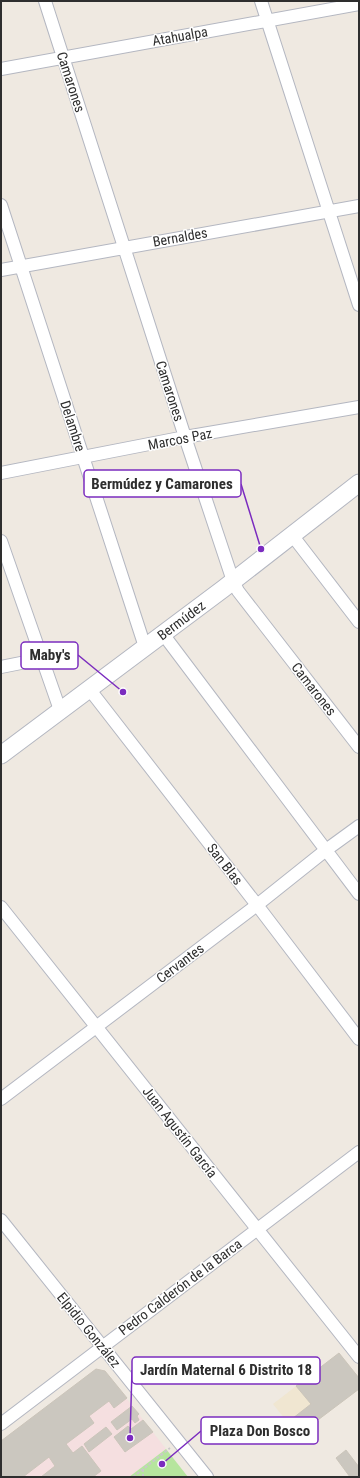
<svg xmlns="http://www.w3.org/2000/svg" width="360" height="1478" font-family="'Roboto Condensed',sans-serif">
	<rect width="100%" height="100%" fill="#efe9e1"/>
	<!-- education -->
	<path fill="#f0e6d1" d="M339,1353L359,1378V1389L298,1435L273,1404Z"/>
	<!-- medical -->
	<path fill="#f5dfe0" d="M96,1369L105,1371L166,1449L129,1477H1V1441Z"/>
	<!-- green -->
	<path fill="#b6e59e" d="M166,1449L188,1477H129Z"/>
	<!-- building -->
	<path fill="#cbc7bf" stroke="#cbc5ba" d="M339,1353L359,1378V1389L298,1435L288,1422L311,1404L296,1386Z
		M96,1369L105,1371L127,1398L114,1408L109,1401L89,1416L94,1423L66,1444L73,1453L82,1446L101,1471L93,1477H41L55,1466L49,1457L23,1477H1V1441Z
		M132,1406L139,1414L137,1416L139,1420L135,1423L132,1419L117,1430L111,1422Z
		M143,1420L153,1432L125,1452L114,1437L128,1426L131,1429Z
		M106,1427L112,1434L89,1452L84,1444Z
		M346,1450L359,1467V1477H350L336,1458Z"/>
	<g fill="none" stroke-linecap="round" stroke-linejoin="round">
		<defs>
			<path id="street" d="M45,1L185,437L233,581L238,591L359,747
				M261,1L359,305
				M1,69L359,4
				M1,205L145,647
				M1,270L359,206
				M1,473L185,437L359,407
				M292,535L359,622
				M1,541L60,710
				M163,634L359,894
				M1,667L41,659
				M90,690L257,905L359,1039
				M1,907L359,1357
				M1,1099L257,905L326,850L359,826
				M1,1220L207,1477
				M1,1424L359,1152"/>
			<g id="secondary">
				<path id="s1" d="M1,755L223,589L359,483"/>
			</g>
		</defs>
		<!-- street casing -->
		<use href="#street" stroke="#b4b7c1" stroke-width="14"/>
		<!-- secondary casing -->
		<use href="#secondary" stroke="#b4b7c1" stroke-width="19"/>
		<!-- path -->
		<path stroke="#c9c9c9" stroke-width="2" stroke-dasharray="3 2" stroke-linecap="butt" d="M133,1477L170,1448
			M143,1477V1469"/>
		<!-- street -->
		<use href="#street" stroke="#fff" stroke-width="12"/>
		<!-- secondary -->
		<use href="#secondary" stroke="#fff" stroke-width="17"/>
	</g>
	<g text-anchor="middle" dominant-baseline="central" stroke-width="3" stroke-linejoin="round" paint-order="stroke">
		<!-- street labels -->
		<g font-size="14" fill="#2e2e2e" stroke="#fff">
			<text transform="translate(180 36) rotate(-10)">Atahualpa</text>
			<text transform="translate(71 82) rotate(72)">Camarones</text>
			<text transform="translate(180 237) rotate(-10)">Bernaldes</text>
			<text transform="translate(170 391) rotate(72)">Camarones</text>
			<text transform="translate(73 426) rotate(72)">Delambre</text>
			<text transform="translate(180 439) rotate(-11)">Marcos Paz</text>
			<text stroke="none"><textPath href="#s1" startOffset="225">Bermúdez</textPath></text>
			<text transform="translate(314 689) rotate(52)">Camarones</text>
			<text transform="translate(225 864) rotate(52)">San Blas</text>
			<text transform="translate(180 963) rotate(-37)">Cervantes</text>
			<text transform="translate(180 1132) rotate(52)">Juan Agustín García</text>
			<text transform="translate(180 1287) rotate(-37)">Pedro Calderón de la Barca</text>
			<text transform="translate(89 1330) rotate(51)">Elpidio González</text>
		</g>
	</g>
	<!-- callouts -->
	<path fill="none" stroke="#7b2cbf" stroke-width="1.5" d="M261 549L241 484M123 692L78 655M130 1438L132 1370M162 1464L201 1431"/>
	<g fill="#7b2cbf" stroke="#fff" stroke-width="1.5">
		<circle cx="261" cy="549" r="4"/>
		<circle cx="123" cy="692" r="4"/>
		<circle cx="130" cy="1438" r="4"/>
		<circle cx="162" cy="1464" r="4"/>
	</g>
	<g fill="#fff" stroke="#7b2cbf" stroke-width="1.5">
		<rect x="84" y="470" width="157" height="27" rx="4"/>
		<rect x="21" y="642" width="57" height="27" rx="4"/>
		<rect x="132" y="1357" width="188" height="27" rx="4"/>
		<rect x="201" y="1417" width="117" height="27" rx="4"/>
	</g>
	<g font-size="15" text-anchor="middle" font-weight="bold" fill="#2e2e2e">
		<text x="162" y="489">Bermúdez y Camarones</text>
		<text x="50" y="660">Maby's</text>
		<text x="226" y="1375">Jardín Maternal 6 Distrito 18</text>
		<text x="260" y="1436">Plaza Don Bosco</text>
	</g>
	<!-- border -->
	<rect width="360" height="1478" fill="none" stroke="#2e2e2e" stroke-width="4"/>
</svg>
